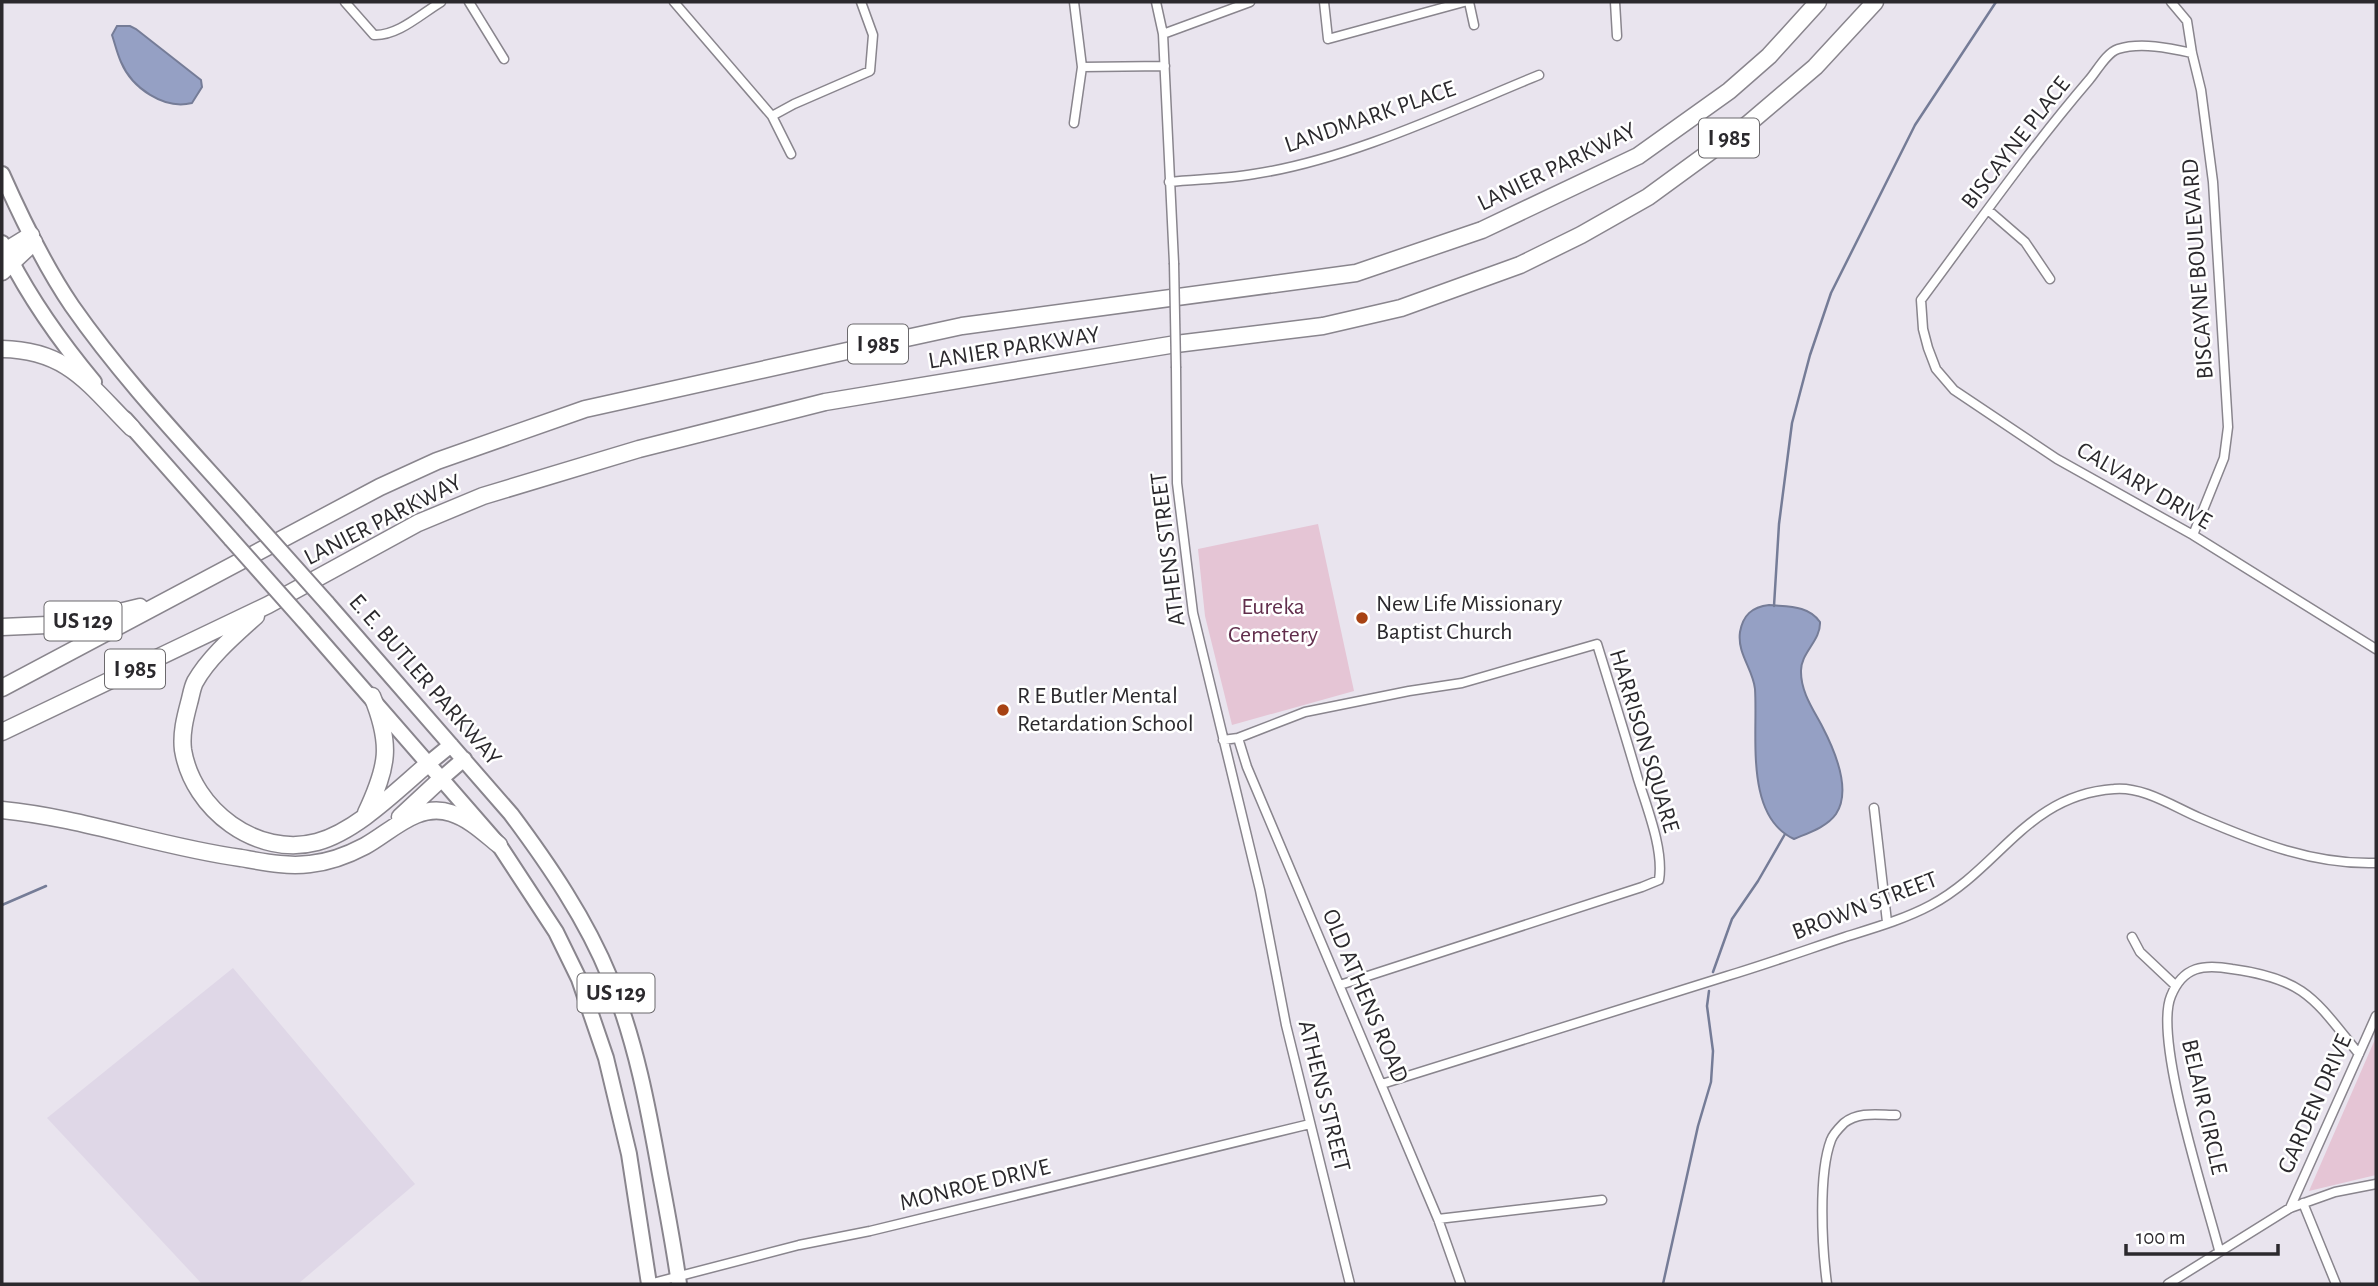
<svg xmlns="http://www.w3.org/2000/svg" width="2378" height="1286" font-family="'Alegreya Sans',sans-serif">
	<rect width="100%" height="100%" fill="#e9e4ee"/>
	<!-- built -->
	<path fill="#dfd7e7" d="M233,968L415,1184L298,1284H202L47,1118Z"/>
	<!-- green -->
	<path fill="#e5c5d5" d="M1318,524L1354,691L1232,725L1205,616L1198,549Z
		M2376,1037V1175L2309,1191Z"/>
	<!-- water -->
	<path fill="#95a0c4" stroke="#757c97" stroke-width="2" d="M117,26H130L136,29L201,80L202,87L192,103C164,110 132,88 121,62C117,53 115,44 112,35Z
		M1769,605C1788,607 1808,605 1820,622C1821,641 1800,653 1801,672C1801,692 1813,709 1822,726C1834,749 1852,790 1836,814C1827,827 1808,833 1794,839C1744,816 1758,734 1755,689C1753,669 1737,654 1740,632C1743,615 1752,607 1769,605Z"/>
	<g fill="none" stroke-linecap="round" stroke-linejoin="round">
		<!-- stream -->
		<path stroke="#757c97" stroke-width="2.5" d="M1774,606L1779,524L1792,423L1810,355L1831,293L1915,125L1996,2
			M2,905L46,886
			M1713,972L1732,919L1758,881L1785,834
			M1663,1284L1698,1126L1711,1082L1713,1051L1707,1006L1709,991"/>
		<defs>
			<path id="minor" d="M345,2L374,35C398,36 421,14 441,2
				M469,2L504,59
				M674,2L772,116L791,154
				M1156,2L1163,34L1174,263
				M1324,2L1328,39L1464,2
				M1469,2L1474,25
				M1615,2L1617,36
				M2171,2L2187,21L2192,53L2201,90L2213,182L2228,427L2224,458L2193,535
				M1163,34L1250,2
				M2192,53C2169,48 2141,42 2118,49C2106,53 2097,71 2089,80C2029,150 1976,226 1921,300L1923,329L1928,348L1936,369L1954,390L2057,459L2193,535L2376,649
				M1082,67L1165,66
				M772,116L794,104L870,71L873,35L861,2
				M1074,123L1082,67L1074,2
				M1169,182C1197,179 1226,179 1254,174C1348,160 1451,111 1539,75
				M1988,210L2025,242L2050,279
				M1176,368L1177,483L1193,613L1260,890L1286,1025L1350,1284
				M1238,738L1305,712L1409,691L1462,683L1597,644C1611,689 1625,734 1638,779C1647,808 1664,850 1659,880L1642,887L1340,985
				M1223,740L1238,738L1247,767L1438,1219L1461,1284
				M1874,808L1887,922
				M2132,937L2140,952L2176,986
				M1382,1084C1497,1048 1612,1012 1727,976C1767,964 1806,950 1845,937C1874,928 1905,919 1931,905C2000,868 2027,795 2114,789C2143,786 2174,807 2200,818C2256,842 2314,865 2376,863
				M2303,1203L2336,1284
				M2290,1208L2376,1016
				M1438,1219L1602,1200
				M2219,1250C2206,1199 2153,1039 2171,996C2183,966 2204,964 2232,969C2306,979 2315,1000 2359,1054
				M649,1284L799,1245L870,1231L1310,1124
				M1827,1284C1822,1247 1818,1174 1831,1140C1833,1134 1840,1127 1844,1123C1859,1111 1879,1115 1896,1115
				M2168,1284L2290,1208L2335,1192L2376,1184"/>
			<path id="trunk" d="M2,174C22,219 44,265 72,306C125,382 191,450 252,519
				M2,243C26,293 59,340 94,382
				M125,419L231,539
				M327,603L511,814C549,865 586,919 610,978C636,1042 648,1107 660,1174C667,1211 674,1247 679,1284
				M303,620L499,845L556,932L579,979L606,1058L629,1154L649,1284
				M429,763L451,745
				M442,778L464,759"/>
			<path id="motorway" d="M2,253L31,235
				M2,272L34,242
				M2,349C68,350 89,385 132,428
				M256,616C235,635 209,657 195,682C192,688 191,696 189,703C185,718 181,734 183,750C193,810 257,858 317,842C357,831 397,790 429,763
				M2,627L70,624L140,607
				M2,688L380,487L437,461L585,409L856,349L962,326L1356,273L1482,230L1638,156L1729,91L1769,56L1818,2
				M2,732L268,605L418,523L483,496L639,449L825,402L1176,344L1323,326L1401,308L1520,265L1581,235L1648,197L1748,124L1815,67L1875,2
				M2,810C84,818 160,847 241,858C264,862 287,867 310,864C330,862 348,855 365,846C392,831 418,802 451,813C470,819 484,833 499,845
				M366,813C388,766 392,745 372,696
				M400,817L442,778"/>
		</defs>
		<!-- minor casing -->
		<use href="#minor" stroke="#89858d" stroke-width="11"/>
		<!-- trunk casing -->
		<use href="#trunk" stroke="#89858d" stroke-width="18"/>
		<!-- motorway casing -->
		<use href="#motorway" stroke="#89858d" stroke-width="19"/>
		<!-- minor -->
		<use href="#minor" stroke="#fff" stroke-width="8"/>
		<!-- trunk -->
		<use href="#trunk" stroke="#fff" stroke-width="14"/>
		<!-- motorway -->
		<use href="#motorway" stroke="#fff" stroke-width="16"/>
		<defs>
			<path id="minor-bridge" d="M1174,263L1176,368"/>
			<path id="trunk-bridge" d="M252,519L327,603
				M231,539L303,620"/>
		</defs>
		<!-- minor-bridge casing -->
		<use href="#minor-bridge" stroke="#89858d" stroke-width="11" stroke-linecap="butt"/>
		<!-- trunk-bridge casing -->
		<use href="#trunk-bridge" stroke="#89858d" stroke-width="18" stroke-linecap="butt"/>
		<!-- minor-bridge -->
		<use href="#minor-bridge" stroke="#fff" stroke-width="8"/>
		<!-- trunk-bridge -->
		<use href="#trunk-bridge" stroke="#fff" stroke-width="14"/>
	</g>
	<!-- markers -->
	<g fill="#a74213" stroke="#fff" stroke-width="2.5">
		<circle cx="1362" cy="618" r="7"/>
		<circle cx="1003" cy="710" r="7"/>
	</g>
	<g text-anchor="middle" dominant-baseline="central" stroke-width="5" stroke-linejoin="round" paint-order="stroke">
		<!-- shield labels -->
		<g fill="#fff" stroke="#6b696c" stroke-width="2">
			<rect x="1699" y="118.5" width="60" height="39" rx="5"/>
			<rect x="848" y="324.5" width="60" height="39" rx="5"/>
			<rect x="44.5" y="601.5" width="77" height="39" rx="5"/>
			<rect x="105" y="649.5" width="60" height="39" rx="5"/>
			<rect x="577.5" y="973.5" width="77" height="39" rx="5"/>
		</g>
		<g font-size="23" font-weight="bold" fill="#2b292d">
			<text x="1729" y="138">I 985</text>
			<text x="878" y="344">I 985</text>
			<text x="83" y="621">US 129</text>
			<text x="135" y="669">I 985</text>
			<text x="616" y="993">US 129</text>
		</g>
		<!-- street labels -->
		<g font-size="24" fill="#2b292d" stroke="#fff">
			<text transform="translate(1370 117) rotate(-19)">LANDMARK PLACE</text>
			<text transform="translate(2016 143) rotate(-52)">BISCAYNE PLACE</text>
			<text transform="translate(1557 167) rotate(-26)">LANIER PARKWAY</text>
			<text transform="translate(2198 269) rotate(-94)">BISCAYNE BOULEVARD</text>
			<text transform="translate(1014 348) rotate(-9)">LANIER PARKWAY</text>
			<text transform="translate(2144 486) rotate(30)">CALVARY DRIVE</text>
			<text transform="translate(383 520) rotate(-27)">LANIER PARKWAY</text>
			<text transform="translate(1168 549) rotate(-97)">ATHENS STREET</text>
			<text transform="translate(425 680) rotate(49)">E. E. BUTLER PARKWAY</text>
			<text transform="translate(1644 741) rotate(73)">HARRISON SQUARE</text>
			<text transform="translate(1865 906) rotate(-21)">BROWN STREET</text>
			<text transform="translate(1365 996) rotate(67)">OLD ATHENS ROAD</text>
			<text transform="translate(1324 1096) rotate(76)">ATHENS STREET</text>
			<text transform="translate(2315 1104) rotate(-66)">GARDEN DRIVE</text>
			<text transform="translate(2204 1107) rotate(77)">BELAIR CIRCLE</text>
			<text transform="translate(975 1185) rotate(-14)">MONROE DRIVE</text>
		</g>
		<!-- poi labels -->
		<g font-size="24" fill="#2b292d" stroke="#fff" text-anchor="start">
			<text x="1376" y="604">New Life Missionary<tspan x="1376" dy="28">Baptist Church</tspan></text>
			<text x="1017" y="696">R E Butler Mental<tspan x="1017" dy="28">Retardation School</tspan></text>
		</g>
		<!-- park labels -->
		<g font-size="24" fill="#612e4c" stroke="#fff">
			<text x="1273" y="607">Eureka<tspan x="1273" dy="28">Cemetery</tspan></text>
		</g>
	</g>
	<!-- border -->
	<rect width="2378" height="1286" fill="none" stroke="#2b292d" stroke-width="7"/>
	<!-- scale -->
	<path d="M2126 1244v10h152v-10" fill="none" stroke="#2b292d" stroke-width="3.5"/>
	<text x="2136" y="1244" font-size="21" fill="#2b292d" stroke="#ffffff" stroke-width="5" paint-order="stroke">100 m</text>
</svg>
